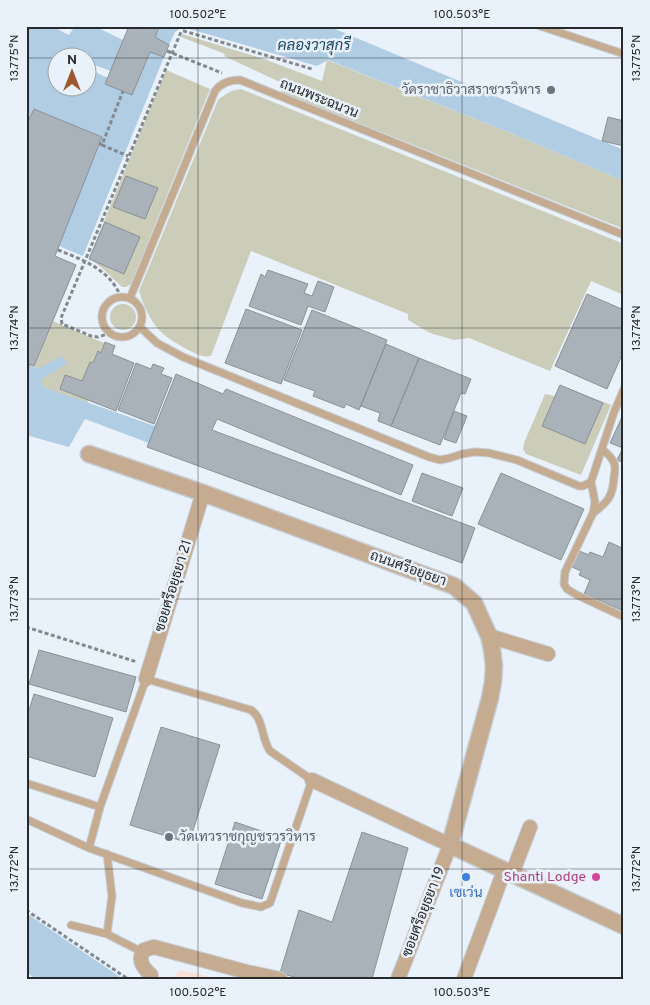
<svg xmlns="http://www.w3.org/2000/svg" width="650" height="1005" font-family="Overpass,Sarabun,sans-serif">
	<rect width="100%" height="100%" fill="#e9f1fa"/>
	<!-- commercial -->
	<path fill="#f9e0d8" d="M181,970L212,977L214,979H170Z"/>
	<!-- green -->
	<path fill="#cbcdb9" d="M182,34L264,59L322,81L327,60L513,134L624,181V229L281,92L284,84L224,56L225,54L181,37Z
		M166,70L210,89L131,284L126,287H122L102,268L89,258Z
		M241,89L624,244V295L591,281L550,371L469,338L454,340L430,333L408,320V314L251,251L211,356C209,356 206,357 203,356C193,354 166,338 159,330C150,320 143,304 139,291L218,100C225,94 232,90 241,89Z
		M110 317a13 13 0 1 1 26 0a13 13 0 1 1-26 0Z
		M53,321L111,346L87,403L43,387L38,370L34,366Z
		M560,385L611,405L581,475L526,454L523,449L524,443L545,394L555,396Z"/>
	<!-- water -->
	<path fill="#b0cde4" d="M26,26H60L59,30L69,35L75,26H94L123,40L111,71L89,63L91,59L87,52L81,55L80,57L58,58V88H88V69L108,78L150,52L164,57L83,256L59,246L102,137L34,109L26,126Z
		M160,26H316L319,28L335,29L624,150V181L513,134L328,60L317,66L186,28H181L175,32L169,45L155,37Z
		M62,356L67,364L41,379L43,387L155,426L149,443L85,419L69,447L26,435V367L28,368L30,364L38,369Z
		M26,913L123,979H36L26,972Z"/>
	<!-- building -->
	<path fill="#a9b1b9" stroke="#899199" d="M129,26H160L155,37L169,45L164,57L150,52L132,95L105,84Z
		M34,109L102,137L55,256L76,265L34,366L30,364L28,368L26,367V126Z
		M608,117L624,121V146L602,141Z
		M126,176L158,188L145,219L113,207Z
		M105,222L140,237L124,274L89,259Z
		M268,270L308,284L304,293L312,296L318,281L334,287L325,312L308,306L301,325L249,306L261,274L265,277Z
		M587,294L624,310V350L607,389L555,366Z
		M246,309L302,330L281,384L225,363Z
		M312,310L387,340L359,410L346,404L344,408L313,396L315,391L284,380Z
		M105,342L115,346L112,354L134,363L116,411L60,389L65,375L82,381L90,362L93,363L98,351L101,353Z
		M386,344L419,358L391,426L378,421L380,413L361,406Z
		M419,358L471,379L465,394L461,393L440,445L391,426Z
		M136,363L151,369L153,364L164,368L161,374L172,378L154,424L118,410Z
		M176,374L223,394L226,389L413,465L401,495L217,419L212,430L475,528L462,563L147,447Z
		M560,385L603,403L585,444L542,426Z
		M454,411L467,416L456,443L444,439Z
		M622,417H624V463L617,460L623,448L610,443Z
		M422,473L463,488L452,516L412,501Z
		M501,473L584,509L561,560L478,524Z
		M609,542L624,549V611L584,594L590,580L579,575L581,571L572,567L579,551L589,555L590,552L603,557Z
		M39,650L136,677L126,712L29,684Z
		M34,694L113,718L95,777L26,756V720Z
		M161,727L220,745L189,843L130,825Z
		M235,822L282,838L262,899L215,884Z
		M362,832L408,848L372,979H301L280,973L299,910L332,922Z"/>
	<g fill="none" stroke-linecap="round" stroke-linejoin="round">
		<defs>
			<path id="service" d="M540,26L624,54
				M102 317a20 20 0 1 1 40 0a20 20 0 1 1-40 0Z
				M130,298L215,91C221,83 229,80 240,80L624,235
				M140,327L157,343L183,357L429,457L440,460L450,458L462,454L475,452L489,453L517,460L579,486H583L591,482L614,412L624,389
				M591,482L595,502L593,513L565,572L564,584L567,589L577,595L624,617
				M593,513C608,502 613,496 614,477C615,472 616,465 613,461C611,456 605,452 602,449
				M26,783L100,807
				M26,819L89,848L242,903L261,907L270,903L312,780L270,751C261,738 264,719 251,710L146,679L100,807L89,848
				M107,854L112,896L107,934
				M71,925L107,934L142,952"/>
			<path id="minor" d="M489,636L548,654
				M146,679L203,493
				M312,780L450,845L398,979
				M512,874L530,827
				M151,975C143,968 137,960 144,950L154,947L247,972L280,979
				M464,979L504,871"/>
			<path id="tertiary" d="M89,454L203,493L454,586L474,603L489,636L492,649L494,666L493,682L490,698L450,845L624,926"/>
		</defs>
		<!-- service casing -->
		<use href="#service" stroke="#c6cdd5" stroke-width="9"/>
		<!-- minor casing -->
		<use href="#minor" stroke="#c6cdd5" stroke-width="16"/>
		<!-- tertiary casing -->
		<use href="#tertiary" stroke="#c6cdd5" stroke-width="19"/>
		<!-- path -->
		<path stroke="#83898f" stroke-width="3" stroke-dasharray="4 2.5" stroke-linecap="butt" d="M334,26L335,29
			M167,51L222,73
			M99,143L102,145L123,91
			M102,145L128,156
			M58,250C81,259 109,269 120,295
			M111,333L98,337L91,336L62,324L61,318L181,32L184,31L312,69
			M26,627L137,662
			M26,910L128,979"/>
		<!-- service -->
		<use href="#service" stroke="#c5ac91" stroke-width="7"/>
		<!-- minor -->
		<use href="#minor" stroke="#c5ac91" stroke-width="14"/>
		<!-- tertiary -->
		<use href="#tertiary" stroke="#c5ac91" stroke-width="16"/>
	</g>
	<!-- ticks -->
	<path fill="none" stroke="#272a2d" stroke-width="1" stroke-opacity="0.45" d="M198,26V979M462,26V979M26,58H58M88,58H624M26,328H624M26,599H624M26,869H624"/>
	<!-- markers -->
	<g fill="#6b7280" stroke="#e9f1fa" stroke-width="2">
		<circle cx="551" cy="90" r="5"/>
		<circle cx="169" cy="837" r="5"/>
	</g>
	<circle fill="#3f7fe0" stroke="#e9f1fa" stroke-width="2" cx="466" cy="877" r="5"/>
	<circle fill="#d1479c" stroke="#e9f1fa" stroke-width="2" cx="596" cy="877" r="5"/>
	<g text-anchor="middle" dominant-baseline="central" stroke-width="5" stroke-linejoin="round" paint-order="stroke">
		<!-- worship labels -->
		<g font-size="14" fill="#5b616d" stroke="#e9f1fa" text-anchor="end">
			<text x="541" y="90">วัดราชาธิวาสราชวรวิหาร</text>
			<text x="179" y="837" text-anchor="start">วัดเทวราชกุญชรวรวิหาร</text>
		</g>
		<!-- street labels -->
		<g font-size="14" fill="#272a2d" stroke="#e9f1fa">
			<text transform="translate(319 99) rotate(22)">ถนนพระฉนวน</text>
			<text transform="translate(408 569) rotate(20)">ถนนศรีอยุธยา</text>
			<text transform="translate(174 586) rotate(-73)">ซอยศรีอยุธยา 21</text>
			<text transform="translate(424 912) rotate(-69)">ซอยศรีอยุธยา 19</text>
		</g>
		<!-- hotel labels -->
		<g font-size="14" fill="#b23c85" stroke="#e9f1fa" text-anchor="end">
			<text x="586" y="877">Shanti Lodge</text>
		</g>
		<!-- shop labels -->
		<g font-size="14" fill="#366cbe" stroke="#e9f1fa">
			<text x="466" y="893">เซเว่น</text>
		</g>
		<!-- water labels -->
		<g font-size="15" font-style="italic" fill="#164566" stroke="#e9f1fa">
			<text x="314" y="46">คลองวาสุกรี</text>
		</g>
	</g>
	<!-- border -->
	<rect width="650" height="1005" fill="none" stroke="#e9f1fa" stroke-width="55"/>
	<!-- north arrow -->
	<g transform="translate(72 72)"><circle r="24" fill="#e9f1fa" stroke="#9ba1a8"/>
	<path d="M0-4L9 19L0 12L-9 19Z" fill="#9e582e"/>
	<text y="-8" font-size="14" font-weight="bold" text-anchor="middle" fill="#272a2d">N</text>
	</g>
	<rect x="28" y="28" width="594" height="950" fill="none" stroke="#272a2d" stroke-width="2"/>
	<g font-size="12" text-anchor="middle" fill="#272a2d">
		<text x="198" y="18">100.502°E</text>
		<text x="462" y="18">100.503°E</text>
		<text transform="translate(14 58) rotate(-90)" y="4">13.775°N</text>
		<text transform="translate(636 58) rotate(-90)" y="4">13.775°N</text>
		<text transform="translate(14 328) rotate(-90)" y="4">13.774°N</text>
		<text transform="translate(636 328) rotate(-90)" y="4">13.774°N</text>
		<text transform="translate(14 599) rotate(-90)" y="4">13.773°N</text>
		<text transform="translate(636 599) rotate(-90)" y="4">13.773°N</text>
		<text transform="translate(14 869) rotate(-90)" y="4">13.772°N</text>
		<text transform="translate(636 869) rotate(-90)" y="4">13.772°N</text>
		<text x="198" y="996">100.502°E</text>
		<text x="462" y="996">100.503°E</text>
	</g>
</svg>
